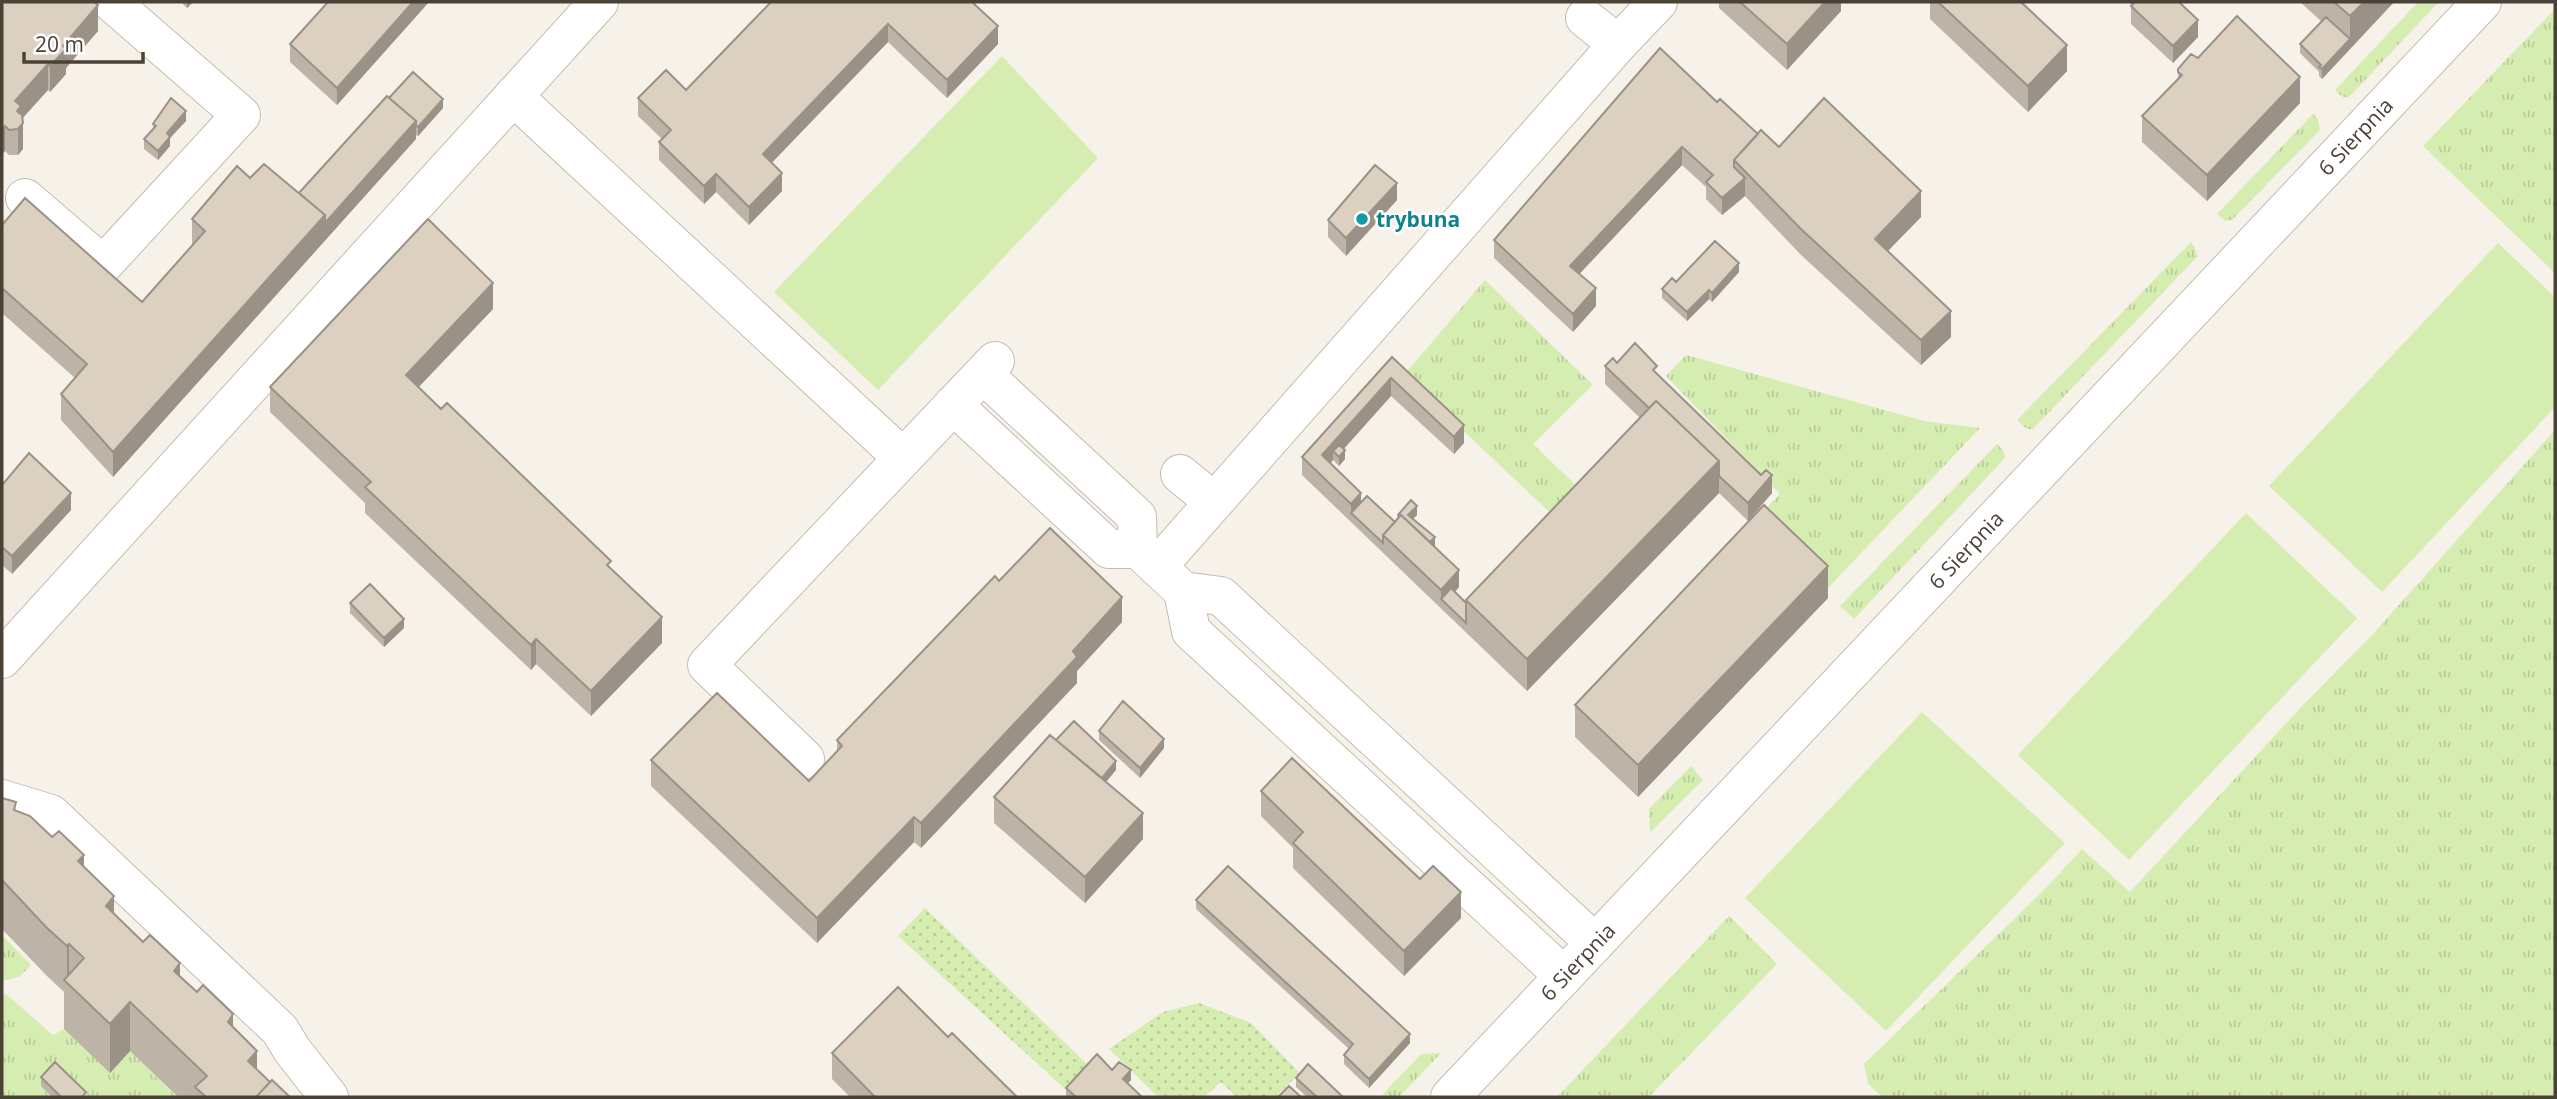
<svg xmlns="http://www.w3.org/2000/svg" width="2557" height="1099" font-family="'Open Sans',sans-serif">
	<defs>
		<pattern id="grass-tufts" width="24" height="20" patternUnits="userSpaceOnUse" patternTransform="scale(1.75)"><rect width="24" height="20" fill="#d5edb0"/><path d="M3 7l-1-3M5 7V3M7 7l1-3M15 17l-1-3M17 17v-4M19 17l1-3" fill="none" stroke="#b8cc98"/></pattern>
		<pattern id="garden-dots" width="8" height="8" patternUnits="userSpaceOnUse" patternTransform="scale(1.75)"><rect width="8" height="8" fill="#d5edb0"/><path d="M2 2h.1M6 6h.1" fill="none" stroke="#b8cc98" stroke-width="1.8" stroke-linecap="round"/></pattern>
	</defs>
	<rect width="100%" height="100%" fill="#f6f2ea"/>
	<!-- grass -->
	<path fill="url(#grass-tufts)" d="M2418,2H2439L2348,98L2341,96L2335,90Z
		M2555,9V273L2423,146Z
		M2313,114L2318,119L2320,130L2232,220L2225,221L2217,214Z
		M2191,242L2195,248L2197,257L2033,429H2027L2017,420Z
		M1485,280L1593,385L1533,444L1586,495L1560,522L1404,375Z
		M1686,355L1924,421L1980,428L1827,589L1755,520L1780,494L1666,376Z
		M2555,430V1097H1882L1868,1084L1864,1064L2044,890L2082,849L2130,892L2304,704L2373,634Z
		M1997,444L2003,450L2005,458L1854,619L1840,606Z
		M1691,766L1703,780L1650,833L1649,809Z
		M1729,916L1777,964L1649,1097H1557Z
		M2,935L31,965L19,977L2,981Z
		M6,994L53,1035L64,1029L110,1072L130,1051L177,1097H2V995Z
		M1441,1053L1399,1097L1382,1095L1421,1054Z"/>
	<!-- park -->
	<path fill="#d5edb0" d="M1002,56L1098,158L878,390L774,292Z
		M2498,243L2555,297V407L2382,592L2269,486Z
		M2246,513L2357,618L2129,860L2018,755Z
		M1922,712L2065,843L1886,1031L1745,898Z"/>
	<!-- garden -->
	<path fill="url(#garden-dots)" d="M925,908L1089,1066L1065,1089L898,936Z
		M1199,1003L1251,1023L1300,1073L1275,1097H1237L1221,1082L1204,1097H1158L1109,1049L1163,1012Z"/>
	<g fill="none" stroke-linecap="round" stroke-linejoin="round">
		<defs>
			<g id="minor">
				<path d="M1585,18L1618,44"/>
				<path d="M513,96L903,458"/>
				<path d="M25,198L103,265L241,115L111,2"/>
				<path d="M983,374L1137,517L1138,549"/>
				<path d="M953,405L1109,549H1138L1183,591L1221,596L1595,943"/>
				<path d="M1180,474L1214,502"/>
				<path d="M1157,567L1618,44L1658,2"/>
				<path d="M1183,591L1191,631L1564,976"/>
				<path d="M2,659L599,2"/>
				<path d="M805,759L707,665L995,361"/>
				<path d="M2,799L51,814L280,1030L292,1050L329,1097"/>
				<path id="s1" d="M1450,1097L2482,2"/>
			</g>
		</defs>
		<!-- minor casing -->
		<use href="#minor" stroke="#c5bcae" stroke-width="40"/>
		<!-- minor -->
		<use href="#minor" stroke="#fff" stroke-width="38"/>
	</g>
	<!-- wall -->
	<path fill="#bdb3a6" d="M2,2L98,31L66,68V74L50,92L48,90L22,118L23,149L18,155H9L5,151Z
		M181,2H193L187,8Z
		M328,2H429L337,105L290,62V44Z
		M771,2L998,44L947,98L888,42L772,162L782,191L749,225L716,192L704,204L659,160V142L662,139L638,116V98L686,90Z
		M1719,2H1841V11L1787,70L1719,8Z
		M1930,2H2021L2067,71L2028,112L1930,19Z
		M2129,2H2179L2198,37L2173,63L2131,24V6L2132,5Z
		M2300,2H2394L2322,79L2319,76V72L2300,53V44L2321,21Z
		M2178,69L2300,103L2207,201L2142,142V116L2178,79Z
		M389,98L443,108L418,136L416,135V139L113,477L61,420V394L75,378L2,313V225L142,302L192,245V219L250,178L299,193Z
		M1717,102L1758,134L1779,147L1921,217L1888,251L1951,337L1921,365L1801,255L1745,196L1722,215L1706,199V187L1682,165L1579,274L1596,306L1573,332L1494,258V240Z
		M186,121L170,138V146L158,160L144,149V139L153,130V124Z
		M1397,200L1346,256L1328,237V220Z
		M1739,272L1712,302L1709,299L1687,321L1662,298V289L1676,282Z
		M493,309L419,387L611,569L662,643L591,716L536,664L531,670L365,513V503L270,412V387Z
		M1392,357L1464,443L1454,454L1391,396L1344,449L1345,459L1339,466L1333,460L1330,464L1361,502L1395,522L1398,518V515H1417L1413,519L1434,546L1459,587L1455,592L1466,603V600L1640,418L1605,384V366L1617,363L1657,374L1772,493L1748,521L1719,493L1527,691L1302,475V457Z
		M2,485L71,510L12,574L2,565Z
		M999,581L1122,622L1077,671V683L921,848L914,842L817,943L651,786V760L809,781L837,752V740Z
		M1828,598L1638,797L1575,737V705Z
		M350,603L404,628L384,647L350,613Z
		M1099,731L1164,748L1140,778L1099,740Z
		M1056,740L1116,770L1106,782L1143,839L1085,903L994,823V797Z
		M1261,791L1461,918L1404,976L1293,868V848L1261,816Z
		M2,798L84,867L114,914L233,1027L257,1069L270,1082L290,1097H178L130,1051L110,1073L64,1029V992L47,976L2,929Z
		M1196,900L1410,1043L1369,1088L1344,1064V1055L1349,1049L1196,909Z
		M948,1037L1017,1097H850L832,1079V1053Z
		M1112,1070L1131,1080L1127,1084L1142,1097H1066V1088Z
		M41,1077L86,1097H52L41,1086Z
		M1296,1078L1343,1097H1307L1296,1087Z"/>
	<!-- shaded-wall -->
	<path fill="#9a9287" d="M187,2H193L187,8Z
		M413,2H429L337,105V88Z
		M1825,2H1841V11L1787,70V44Z
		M2364,2H2394L2322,79V69L2350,39V16Z
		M98,5V31L66,68V74L50,92V66L63,46Z
		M2198,20V37L2173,63V46Z
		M888,24V42L763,172V154Z
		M998,26V44L947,98V80Z
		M2067,45V71L2028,112V86Z
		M48,64V90L21,120L23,123V149L18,155V129L15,101Z
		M2300,77V103L2207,201V175Z
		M443,99V108L418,136V127Z
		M186,111V121L170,138V146L158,160V151L167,133Z
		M416,121V139L113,477V452L325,215Z
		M5,126V151L2,155V130Z
		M1682,147V165L1570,284V266Z
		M782,173V191L749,225V207Z
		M716,174V192L704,204V186Z
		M1745,178V196L1722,215V198Z
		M1397,183V200L1346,256V238Z
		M1921,191V217L1875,264V239Z
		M1739,263V272L1712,302V293Z
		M493,283V309L406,400V375Z
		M1596,288V306L1573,332V314Z
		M1709,290V299L1687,321V312Z
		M1951,311V337L1921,365V340Z
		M1391,378V396L1338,455L1333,451V460L1322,473V455Z
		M1464,425V443L1454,454V437Z
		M1345,450V459L1339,466V457Z
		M1719,461V493L1527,691V659Z
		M1772,475V493L1748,521V503Z
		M71,493V510L12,574V556Z
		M1361,493V511L1351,513V504Z
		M1417,506V515L1408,524V515Z
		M1435,537V546H1425Z
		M1828,566V598L1638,797V765Z
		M1459,570V587L1445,603L1441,599V590Z
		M1122,597V622L1077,671V683L921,848V823L1073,651Z
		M662,617V643L591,716V691Z
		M404,619V628L384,647V638Z
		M536,639V664L531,670V645Z
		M1164,739V748L1140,778V768Z
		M1116,761V770L1094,796V786Z
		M1143,813V839L1085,903V877Z
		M914,817V842L817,943V918Z
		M84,855V904L78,861Z
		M1461,892V918L1404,976V951Z
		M114,896V945L106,906Z
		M69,944V985L67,983V946Z
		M180,963V1012L174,971Z
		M130,1002V1051L110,1073V1024Z
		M233,1014V1063L228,1022Z
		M1410,1034V1043L1369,1088V1079Z
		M257,1051V1097L248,1061Z
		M1131,1070V1080L1123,1088V1079Z"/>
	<!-- building -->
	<path fill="#dcd0c1" stroke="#9a9287" stroke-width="2" d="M2,2H94L98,5L63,46L66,49L50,66L48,64L15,101L21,106L17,111L22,115L23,123L18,129L9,130L5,126L2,130Z
		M328,2H413L337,88L290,44Z
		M771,2H972L998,26L947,80L888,24L763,154L782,173L749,207L716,174L704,186L659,142L671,130L638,98L666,70L686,90Z
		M1740,2H1825L1787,44Z
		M1938,2H2021L2067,45L2028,86Z
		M2135,2H2179L2198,20L2173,46L2131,6Z
		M2334,2H2364L2350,16Z
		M2237,16L2300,77L2207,175L2142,116L2182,75L2178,72V69L2191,54L2198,58Z
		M2326,17L2350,39L2322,69L2319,67L2321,65L2300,44Z
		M1660,48L1717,102L1720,99L1758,134L1734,160V167L1745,178L1722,198L1706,182L1713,175L1682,147L1570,266L1596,288L1573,314L1494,240Z
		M413,72L443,99L418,127L416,126V121L389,98Z
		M387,96L416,121L325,223V215L299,193Z
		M171,98L186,111L167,133L170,137L158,151L144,139L156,126L153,124Z
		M1824,98L1921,191L1875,239L1951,311L1921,340L1801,229L1734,160L1761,130L1779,147Z
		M264,164L325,215L113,452L61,394L87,364L2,288V225L25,198L142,302L205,231L192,219L237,166L250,178Z
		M1375,165L1397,183L1346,238L1328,220Z
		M428,219L493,283L406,375L441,409L447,403L611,561L607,565L662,617L591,691L536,639L531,645L365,487L371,482L270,387Z
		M1715,241L1739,263L1712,293L1709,290L1687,312L1662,289L1672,278L1676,282Z
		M1635,343L1657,366L1653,370L1761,475L1766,470L1772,475L1748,503L1719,476V461L1656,401L1649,408L1605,366L1613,358L1617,363Z
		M1392,357L1464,425L1454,437L1391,378L1322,455L1361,493L1351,504L1302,457Z
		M1656,401L1719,461L1527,659L1466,600Z
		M1339,445L1345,450L1339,457L1333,451Z
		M29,453L71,493L12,556L2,547V485Z
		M1367,496L1395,522L1383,535V543L1351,513Z
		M1411,500L1417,506L1408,515L1435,537L1430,542L1401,515L1399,517L1398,515Z
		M1764,505L1828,566L1638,765L1575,705Z
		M1401,515L1459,570L1441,590L1383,535Z
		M1050,528L1122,597L1073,651L1077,657L921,823L914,817L817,918L651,760L717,693L809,781L842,746L837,740L995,576L999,581Z
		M370,584L404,619L384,638L350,603Z
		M1451,588L1466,603V623L1441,599Z
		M1123,701L1164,739L1140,768L1099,731Z
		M1074,721L1116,761L1102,778L1056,740Z
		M1050,735L1143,813L1085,877L994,797Z
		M1292,758L1420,879L1433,866L1461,892L1404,951L1293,843L1303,832L1261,791Z
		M2,798L16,802L14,810L30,816L52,837L59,831L84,855L78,861L114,896L106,906L143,942L150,935L180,963L174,971L197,992L203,985L233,1014L228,1022L257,1051L248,1061L270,1082L256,1097H206L195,1087L207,1076L130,1002L110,1024L64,980L84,958L69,944L67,946L47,928L2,880Z
		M1228,866L1410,1034L1369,1079L1344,1055L1353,1044L1196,900Z
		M898,987L948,1037L952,1033L1017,1097H875L832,1053Z
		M1097,1054L1112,1070L1119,1062L1131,1070L1123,1079L1142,1097H1076L1066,1088Z
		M55,1062L86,1092L82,1097H61L41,1077Z
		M1308,1064L1343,1097H1317L1296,1078Z
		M272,1080L290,1097H256Z
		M1289,1086L1301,1097H1278Z"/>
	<!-- markers -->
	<circle fill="#0f9aa8" stroke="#fff" stroke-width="2.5" cx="1362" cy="219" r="7"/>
	<g text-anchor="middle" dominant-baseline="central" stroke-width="5" stroke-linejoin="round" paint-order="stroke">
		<!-- street labels -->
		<g font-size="21" fill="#4b4237" stroke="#fff">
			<text stroke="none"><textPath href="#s1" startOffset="1320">6 Sierpnia</textPath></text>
			<text stroke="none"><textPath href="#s1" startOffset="752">6 Sierpnia</textPath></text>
			<text stroke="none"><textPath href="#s1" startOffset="186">6 Sierpnia</textPath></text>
		</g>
		<!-- culture labels -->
		<g font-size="21" font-weight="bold" fill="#0d838f" stroke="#fff" text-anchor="start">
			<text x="1376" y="219">trybuna</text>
		</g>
	</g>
	<!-- border -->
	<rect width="2557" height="1099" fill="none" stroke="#4b4237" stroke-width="7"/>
	<!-- scale -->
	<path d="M24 52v10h119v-10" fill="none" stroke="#4b4237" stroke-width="3.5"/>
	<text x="35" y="52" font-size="21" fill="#4b4237" stroke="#ffffff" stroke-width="5" paint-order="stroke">20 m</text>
</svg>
